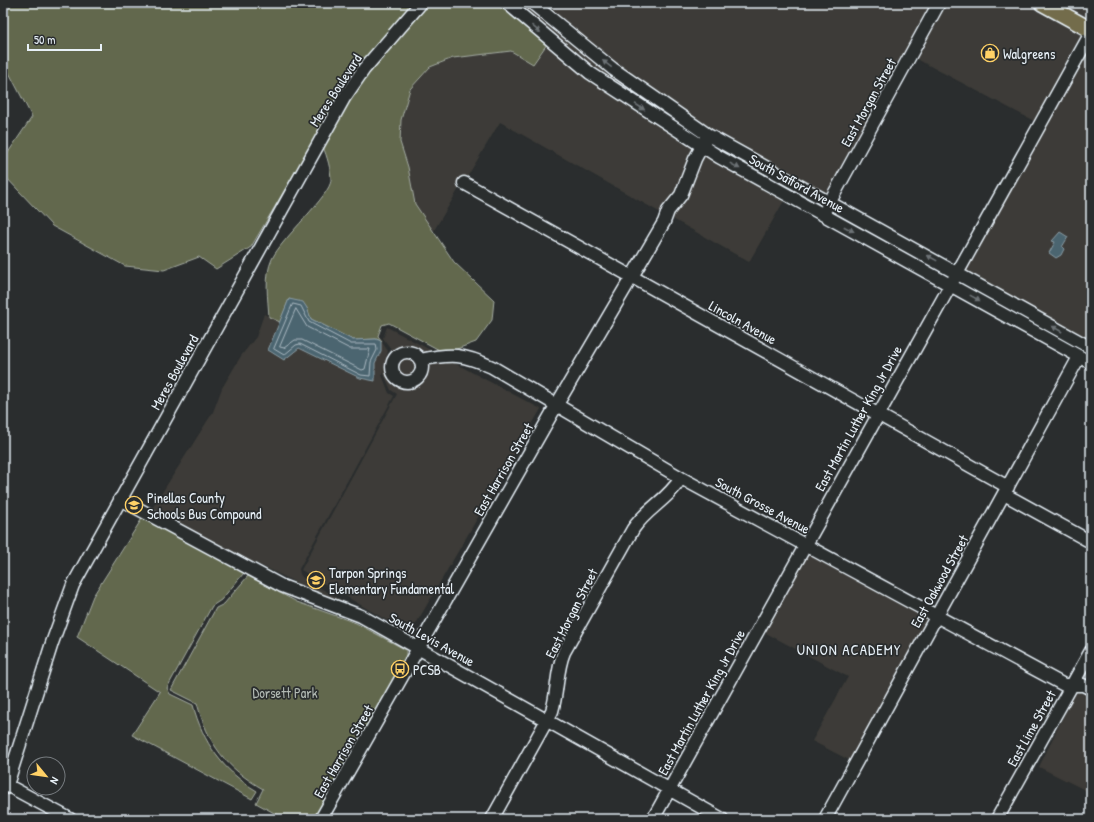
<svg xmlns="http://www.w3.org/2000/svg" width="1094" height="822" font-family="'Patrick Hand',sans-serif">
	<rect width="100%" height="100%" fill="#2a2d2e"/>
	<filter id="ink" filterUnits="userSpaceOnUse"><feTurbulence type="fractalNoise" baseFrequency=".025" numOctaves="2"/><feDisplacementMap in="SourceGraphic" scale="8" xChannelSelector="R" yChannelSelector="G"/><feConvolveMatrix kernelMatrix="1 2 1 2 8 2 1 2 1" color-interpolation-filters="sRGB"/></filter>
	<g filter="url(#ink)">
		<!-- built -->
		<path fill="#3c3b37" d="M514,3H524L610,73L701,136L699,139L593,69Z
			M539,3H932L828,194L711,130L616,65Z
			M945,3H1032L1085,32L1034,121L915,58Z
			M1053,3H1091V21L1090,23Z
			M547,44L613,95L695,147L676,192L661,213L500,122L466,179L461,176L456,185L460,187L433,232L415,204L408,167L400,142L401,120L410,89L430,67L453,58L512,51L533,64Z
			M1091,44V328L1085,339L964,270Z
			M704,154L785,199L749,262L671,218L686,197Z
			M264,314L280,322L268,350L299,348L360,378L375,380V363L381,351V341L388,351L382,375L389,393L394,396L299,569L300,574L303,578L364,613L335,603L275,572L230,552L151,510L213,412L222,388L241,356L256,337Z
			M387,327L541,409L410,634L301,570L397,394L391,390L383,372L391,349L383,338Z
			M809,552L929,618L851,761L812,741L848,677L764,632Z
			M1076,690L1091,698V793L1039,767Z"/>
		<!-- green -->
		<path fill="#62684e" stroke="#a5aca3" d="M10,3H414L313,142L251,247L216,269L199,257L164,270L125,266L52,226L3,174V160L32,117L3,61V21L4,15Z
			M429,3H499L547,44L533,64L511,51L453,58L430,67L410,89L401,120L400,142L408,167L415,204L454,262L494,300L492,320L476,342L454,350L443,352L389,323L382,325L378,336L382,341L376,339L353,340L311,319L307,308L289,299L280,322L269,317C268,299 264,276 272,259C281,239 331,195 331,180C331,170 327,156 323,147L349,101L369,72Z
			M143,517L246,572L244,573L221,600L212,606L167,688L170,694L193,705C203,743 223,771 257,791L252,799L132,735L160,692L77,637L93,596Z
			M248,576L297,602L356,623L406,650V658L314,819H285L256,803L263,789C226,768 208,744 197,703L171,690L216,608L224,604Z"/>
		<!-- water -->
		<path fill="#4c6570" stroke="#8a9da6" d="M1060,232L1068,237L1062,247L1064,249L1061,255L1056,258L1049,253L1055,242L1052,241Z
			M289,299L303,302L307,308L311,319L353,340L376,339L381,341V351L375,363V381L360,378L299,348L284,360L268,350Z"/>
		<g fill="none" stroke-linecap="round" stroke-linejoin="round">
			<!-- shore -->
			<path stroke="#aab9c2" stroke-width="1" d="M293,304L301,306L309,322L351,344H376L377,350L371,362L370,376L361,375L300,344L296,345L284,355L274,349Z
				M296,309L307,327L350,349H370L365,369L362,370L302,340H295L284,348L280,347Z"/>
			<defs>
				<path id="minor" d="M507,3L590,73L719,157L1091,363
					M532,3L613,69L708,135L1091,348
					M464,183L1008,487
					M827,207L939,3
					M392 367a15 15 0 1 1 30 0a15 15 0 1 1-30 0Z
					M420,360C452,353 463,354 492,367L681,478L1064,685H1083L1091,689
					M1004,494L1091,542
					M120,499L282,586L361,616L722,819
					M3,783L70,819
					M3,789L7,785L52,643L73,585L344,98L364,69L421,3
					M321,819L556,406L664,222L668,211L681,195L695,159L708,135
					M492,819L552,711C558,691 556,671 564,652L633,529C647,508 667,501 681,478
					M653,819L1091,33
					M825,819L1079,357
					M997,819L1091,651"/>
				<path id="major" d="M1042,3L1091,30"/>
			</defs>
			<!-- minor casing -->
			<use href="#minor" stroke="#e8f1f8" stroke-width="15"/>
			<!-- major casing -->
			<use href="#major" stroke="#e8f1f8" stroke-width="18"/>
			<!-- minor -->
			<use href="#minor" stroke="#2a2d2e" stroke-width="12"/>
			<!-- major -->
			<use href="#major" stroke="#736c4b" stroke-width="15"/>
		</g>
		<!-- one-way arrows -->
		<defs><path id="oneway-solid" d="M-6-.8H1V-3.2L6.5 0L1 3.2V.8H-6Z"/></defs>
		<g fill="#6c7275">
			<use href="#oneway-solid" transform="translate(536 29) rotate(41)"/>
			<use href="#oneway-solid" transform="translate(607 64) rotate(-142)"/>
			<use href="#oneway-solid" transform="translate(640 107) rotate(33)"/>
			<use href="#oneway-solid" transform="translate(735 166) rotate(29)"/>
			<use href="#oneway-solid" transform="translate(849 229) rotate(28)"/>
			<use href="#oneway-solid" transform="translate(932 258) rotate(-151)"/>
			<use href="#oneway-solid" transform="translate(975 298) rotate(29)"/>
			<use href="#oneway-solid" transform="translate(1057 329) rotate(-150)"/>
		</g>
	</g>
	<!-- icons -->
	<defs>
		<symbol id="shop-ring" viewBox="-11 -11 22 22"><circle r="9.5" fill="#2a2d2e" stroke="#ffd166" stroke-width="1.5"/><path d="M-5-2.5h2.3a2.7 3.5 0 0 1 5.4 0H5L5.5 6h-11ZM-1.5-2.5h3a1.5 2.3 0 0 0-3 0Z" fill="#ffd166"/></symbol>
		<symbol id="school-ring" viewBox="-11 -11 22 22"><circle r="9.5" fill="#2a2d2e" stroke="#ffd166" stroke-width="1.5"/><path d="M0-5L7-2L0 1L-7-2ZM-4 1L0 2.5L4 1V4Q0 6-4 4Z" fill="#ffd166"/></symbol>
		<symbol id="bus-ring" viewBox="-11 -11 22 22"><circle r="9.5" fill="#2a2d2e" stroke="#ffd166" stroke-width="1.5"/><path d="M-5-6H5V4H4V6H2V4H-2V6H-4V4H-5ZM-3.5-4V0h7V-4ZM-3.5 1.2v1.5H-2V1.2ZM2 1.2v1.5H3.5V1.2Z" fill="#ffd166"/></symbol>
	</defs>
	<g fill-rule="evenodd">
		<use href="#shop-ring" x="980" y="43" width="20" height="20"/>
		<use href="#school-ring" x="124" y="495" width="20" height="20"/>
		<use href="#school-ring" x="306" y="570" width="20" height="20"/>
		<use href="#bus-ring" x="390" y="659" width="20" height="20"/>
	</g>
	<g text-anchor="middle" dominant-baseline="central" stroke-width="3.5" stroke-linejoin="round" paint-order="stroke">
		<!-- poi labels -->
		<g font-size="14" fill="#e8f1f8" stroke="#2a2d2e" text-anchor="start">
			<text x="1003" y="53">Walgreens</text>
			<text x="147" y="497">Pinellas County<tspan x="147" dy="16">Schools Bus Compound</tspan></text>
			<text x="329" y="572">Tarpon Springs<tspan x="329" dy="16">Elementary Fundamental</tspan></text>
			<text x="413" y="669">PCSB</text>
		</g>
		<!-- street labels -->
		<g font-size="14" fill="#e8f1f8" stroke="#2a2d2e">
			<text transform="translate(335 90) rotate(-57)">Meres Boulevard</text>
			<text transform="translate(868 102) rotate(-61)">East Morgan Street</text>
			<text transform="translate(797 183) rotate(29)">South Safford Avenue</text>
			<text transform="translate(743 322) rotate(29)">Lincoln Avenue</text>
			<text transform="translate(174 372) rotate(-61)">Meres Boulevard</text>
			<text transform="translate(858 418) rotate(-61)">East Martin Luther King Jr Drive</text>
			<text transform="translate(503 469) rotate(-60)">East Harrison Street</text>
			<text transform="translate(763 505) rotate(28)">South Grosse Avenue</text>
			<text transform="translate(939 581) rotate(-61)">East Oakwood Street</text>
			<text transform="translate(571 613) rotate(-63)">East Morgan Street</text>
			<text transform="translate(432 639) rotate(29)">South Levis Avenue</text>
			<text transform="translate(701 702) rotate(-61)">East Martin Luther King Jr Drive</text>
			<text transform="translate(1031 728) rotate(-61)">East Lime Street</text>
			<text transform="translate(343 751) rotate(-60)">East Harrison Street</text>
		</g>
		<!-- park labels -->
		<g font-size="14" fill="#b2bab4" stroke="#2a2d2e">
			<text x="285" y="692">Dorsett Park</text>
		</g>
		<!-- neighbourhood labels -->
		<g font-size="15" letter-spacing="1" fill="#e8f1f8" stroke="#2a2d2e">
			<text x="849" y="649">UNION ACADEMY</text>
		</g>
	</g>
	<!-- margin -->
	<rect width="1094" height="822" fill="none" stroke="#2a2d2e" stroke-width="16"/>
	<rect x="8" y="8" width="1078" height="806" fill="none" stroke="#e8f1f8" stroke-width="1.5" filter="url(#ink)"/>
	<!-- north arrow -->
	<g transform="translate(46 776) rotate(119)"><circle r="19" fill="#2a2d2e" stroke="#767b7f"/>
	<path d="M0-3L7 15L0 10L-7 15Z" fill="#ffd166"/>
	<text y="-6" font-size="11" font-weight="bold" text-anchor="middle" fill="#e8f1f8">N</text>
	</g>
	<!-- scale -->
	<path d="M28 44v6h73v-6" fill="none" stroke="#e8f1f8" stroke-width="2"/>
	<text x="34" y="44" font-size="12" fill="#e8f1f8" stroke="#2a2d2e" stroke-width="3" paint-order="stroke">50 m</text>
</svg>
